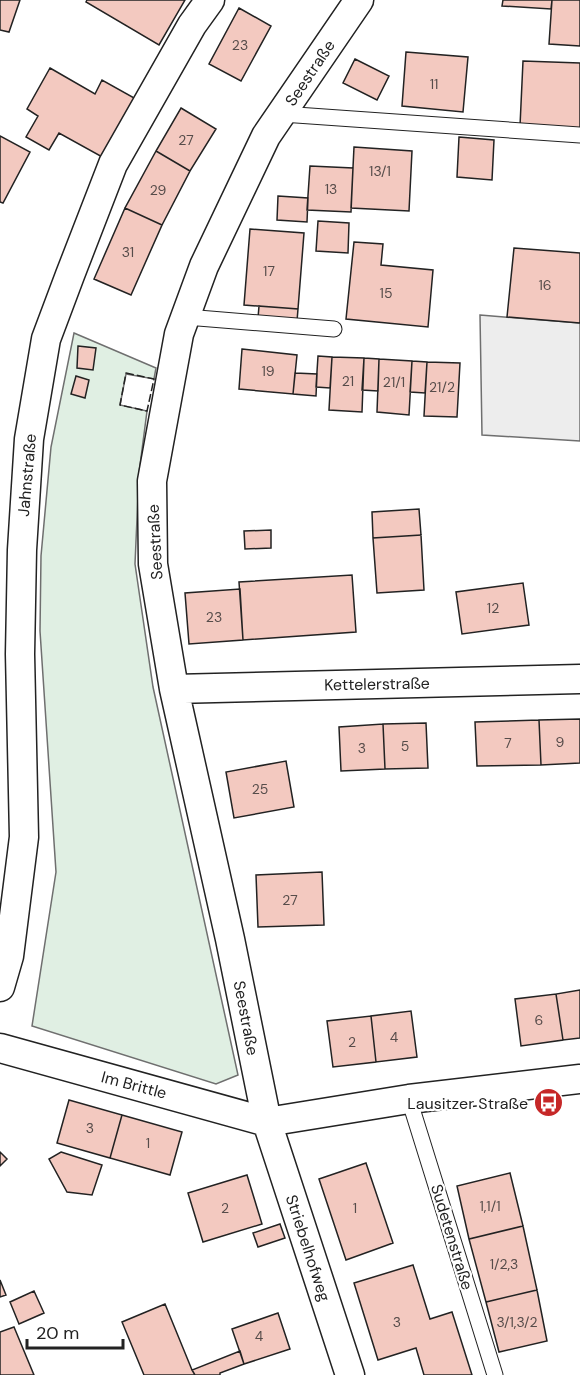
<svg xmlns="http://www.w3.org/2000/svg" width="580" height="1375" font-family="'DM Sans',sans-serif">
	<rect width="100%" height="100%" fill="#fff"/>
	<!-- green -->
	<path fill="#e0efe3" stroke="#6f6f6f" stroke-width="1.5" d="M74,333L156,368L154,379L126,374L120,405L147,411L139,473L135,564L153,687L238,1075L216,1084L32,1026L56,872L40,631L41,556L51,447Z"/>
	<!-- parking -->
	<path fill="#ededed" stroke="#6f6f6f" stroke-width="1.5" d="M480,315L580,323V441L482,435Z"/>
	<!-- building -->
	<path fill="#f3c9c0" stroke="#222" stroke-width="1.5" d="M0,0H20L9,32L0,30Z
		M87,0H185L159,45L86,2Z
		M503,0H552L551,9L502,6Z
		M552,0H580V46L549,44Z
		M239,8L271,26L241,81L209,64Z
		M406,52L468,57L463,112L402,106Z
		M355,59L389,76L377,100L343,83Z
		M523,61L580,63V129L520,126Z
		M50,68L95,94L102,80L136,99L104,158L59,133L49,150L26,137L38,116L27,109Z
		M181,108L216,129L190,171L156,151Z
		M0,136L30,152L3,203L0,202Z
		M459,137L494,140L492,180L457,177Z
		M354,147L412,151L409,211L351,208Z
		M156,151L190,171L162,225L125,208Z
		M310,166L353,168L351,212L307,210Z
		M278,196L308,198L307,222L277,220Z
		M125,208L162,225L131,295L94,279Z
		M318,221L349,223L348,253L316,251Z
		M250,229L304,233L298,309L244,305Z
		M354,242L383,244L381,265L433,270L428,327L346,319Z
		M514,248L580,253V323L507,317Z
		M259,306L298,309L297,321L258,318Z
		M78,346L96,348L93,370L77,368Z
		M242,349L297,355L293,394L239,389Z
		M318,356L332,357L330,388L316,387Z
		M332,357L364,358L362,412L329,410Z
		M364,358L379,359L378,391L362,390Z
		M379,359L412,361L409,415L377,412Z
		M412,361L427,362L425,393L410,392Z
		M427,362L460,363L457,417L424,416Z
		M295,373L317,374L316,396L293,394Z
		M76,376L89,380L85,398L71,394Z
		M419,509L421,535L373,538L372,512Z
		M271,530V548L245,549L244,531Z
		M421,535L424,590L377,593L373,538Z
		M352,575L356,632L243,640L239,582Z
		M523,583L529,625L462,634L456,592Z
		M240,589L243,640L189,644L185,593Z
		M580,719V763L541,765L539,720Z
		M539,720L541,765L477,766L475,722Z
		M426,723L428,768L385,769L383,724Z
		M383,724L385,769L341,771L339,727Z
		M286,761L294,807L234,818L226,772Z
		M322,872L324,925L258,927L256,875Z
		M580,990V1038L563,1040L556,994Z
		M556,994L563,1040L521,1046L515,999Z
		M411,1011L417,1057L376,1062L371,1016Z
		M371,1016L376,1062L333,1067L327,1021Z
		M69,1100L122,1115L110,1158L57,1143Z
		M122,1115L182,1132L170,1175L110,1158Z
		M0,1152L7,1159L0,1166Z
		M61,1152L102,1165L92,1195L67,1192L49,1159Z
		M366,1163L393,1243L346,1260L319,1179Z
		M510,1173L523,1226L469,1239L457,1186Z
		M247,1175L262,1224L203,1242L188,1193Z
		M280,1224L285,1238L258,1247L253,1233Z
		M523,1226L537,1290L486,1302L469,1239Z
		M413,1265L430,1319L452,1312L472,1375H424L416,1348L378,1360L354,1283Z
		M0,1280L6,1295L0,1297Z
		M537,1290L547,1341L499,1352L486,1302Z
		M34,1291L44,1313L19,1324L10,1302Z
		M165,1304L192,1370L195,1375H144L122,1322Z
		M278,1313L290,1349L244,1364L232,1329Z
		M14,1327L34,1375H0V1332Z
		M240,1351L244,1364L220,1373V1375H195L192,1370Z"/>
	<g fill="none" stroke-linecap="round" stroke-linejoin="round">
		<defs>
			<path id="service" d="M282,114L580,135
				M186,317L334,329
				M409,1099L495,1375"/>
			<path id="minor" d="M174,689L580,679
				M0,987L9,956L24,837L20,654L22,550L29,439L46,339L70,275L113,164L192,25L210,0
				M0,1048L267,1122L409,1099L580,1079
				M350,1375L267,1122L230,939L174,689L153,564L152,481L179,334L204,266L266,136L359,0"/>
		</defs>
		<!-- service casing -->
		<use href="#service" stroke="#222" stroke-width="17"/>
		<!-- minor casing -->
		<use href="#minor" stroke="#222" stroke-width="31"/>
		<!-- service -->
		<use href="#service" stroke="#fff" stroke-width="15"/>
		<!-- minor -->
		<use href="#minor" stroke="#fff" stroke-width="28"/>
		<!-- fence -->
		<path stroke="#222" stroke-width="1.5" stroke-dasharray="8 3" stroke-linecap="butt" d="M126,373L154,379L147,411L120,405Z"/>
	</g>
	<!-- icons -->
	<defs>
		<symbol id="bus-disc" viewBox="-11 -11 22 22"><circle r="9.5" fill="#c62828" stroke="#fff"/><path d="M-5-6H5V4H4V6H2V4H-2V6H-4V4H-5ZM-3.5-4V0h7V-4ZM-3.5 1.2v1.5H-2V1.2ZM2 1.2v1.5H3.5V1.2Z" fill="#fff"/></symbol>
	</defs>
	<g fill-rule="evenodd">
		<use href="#bus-disc" x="532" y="1086" width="33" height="33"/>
	</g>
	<g text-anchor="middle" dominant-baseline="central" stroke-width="4.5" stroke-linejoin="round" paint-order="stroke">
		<!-- number labels -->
		<g font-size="14" fill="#564c4a">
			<text x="240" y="45">23</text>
			<text x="434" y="84">11</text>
			<text x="186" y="140">27</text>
			<text x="380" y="171">13/1</text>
			<text x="331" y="189">13</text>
			<text x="158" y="190">29</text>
			<text x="128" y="252">31</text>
			<text x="269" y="271">17</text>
			<text x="545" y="285">16</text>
			<text x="386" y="293">15</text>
			<text x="268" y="371">19</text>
			<text x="348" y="381">21</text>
			<text x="394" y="382">21/1</text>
			<text x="442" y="387">21/2</text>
			<text x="493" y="608">12</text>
			<text x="214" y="617">23</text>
			<text x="560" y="742">9</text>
			<text x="508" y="743">7</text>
			<text x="405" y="746">5</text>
			<text x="362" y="748">3</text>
			<text x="260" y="789">25</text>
			<text x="290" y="900">27</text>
			<text x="539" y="1020">6</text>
			<text x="394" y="1037">4</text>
			<text x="352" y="1042">2</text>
			<text x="90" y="1128">3</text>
			<text x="148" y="1143">1</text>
			<text x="490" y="1206">1,1/1</text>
			<text x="225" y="1208">2</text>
			<text x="355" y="1208">1</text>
			<text x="504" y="1264">1/2,3</text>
			<text x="397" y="1322">3</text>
			<text x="517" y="1322">3/1,3/2</text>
			<text x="259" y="1336">4</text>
		</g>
		<!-- street labels -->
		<g font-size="16" fill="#222" stroke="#fff">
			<text transform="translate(310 73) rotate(-56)">Seestraße</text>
			<text transform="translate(27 475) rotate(-85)">Jahnstraße</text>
			<text transform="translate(155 542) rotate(-93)">Seestraße</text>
			<text transform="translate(377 684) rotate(-1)">Kettelerstraße</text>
			<text transform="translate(246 1018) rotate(79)">Seestraße</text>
			<text transform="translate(134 1085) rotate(15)">Im Brittle</text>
			<text transform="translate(452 1237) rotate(73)">Sudetenstraße</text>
			<text transform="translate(308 1248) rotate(72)">Striebelhofweg</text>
		</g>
		<!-- poi labels -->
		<g font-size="16" fill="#222" stroke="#fff" text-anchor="end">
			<text x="528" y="1103">Lausitzer Straße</text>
		</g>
	</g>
	<!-- scale -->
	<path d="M27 1339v9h96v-9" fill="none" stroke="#222222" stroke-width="3"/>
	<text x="36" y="1339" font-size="18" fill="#222222" stroke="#ffffff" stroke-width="4.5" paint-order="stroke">20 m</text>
</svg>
